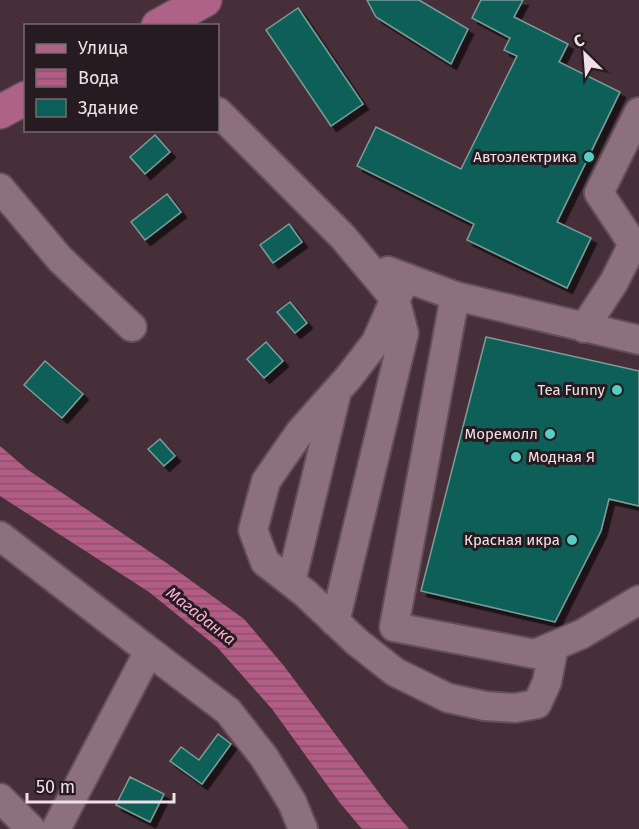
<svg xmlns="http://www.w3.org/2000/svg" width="639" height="829" font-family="'Fira Sans',sans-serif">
	<defs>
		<pattern id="water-rules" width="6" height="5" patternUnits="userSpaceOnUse" patternTransform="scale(1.5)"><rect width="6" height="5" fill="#b35c86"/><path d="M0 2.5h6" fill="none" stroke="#88526c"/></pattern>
		<filter id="shadow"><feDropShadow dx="5.5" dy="5.5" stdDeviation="0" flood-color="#0009"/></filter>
	</defs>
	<rect width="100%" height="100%" fill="#472f39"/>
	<!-- water -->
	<path fill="url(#water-rules)" d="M0,446L28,470L168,564L244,619L284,666L386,802L409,829H362L340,803L272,709L217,647L149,592L0,496Z"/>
	<!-- building -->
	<path fill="#0a5f59" stroke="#7b9d99" stroke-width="1.5" filter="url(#shadow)" d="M367,0H419L468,29L451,64L376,17Z
		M481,0H523L514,17L568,44L559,62L620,92L557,222L591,238L567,288L467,240L474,224L357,166L376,127L461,169L517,56L504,50L510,38L472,18Z
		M298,8L363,104L331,126L266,30Z
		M155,135L170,152L145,174L130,157Z
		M167,194L181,212L145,240L131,222Z
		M289,224L302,242L273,263L260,245Z
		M290,302L307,323L295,333L277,312Z
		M486,337L639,371V506L609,499L601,531L555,622L421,591Z
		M266,342L283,361L264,378L247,359Z
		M45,361L83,394L62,418L24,385Z
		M160,439L175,456L164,466L148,449Z
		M218,734L231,744L202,784L170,761L181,747L199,760Z
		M130,777L164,794L150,822L116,805Z"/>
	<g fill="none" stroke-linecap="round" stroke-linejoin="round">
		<defs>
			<path id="minor" d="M218,112L343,237L395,299L376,342L349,377L300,432L266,481L253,530L265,562L305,593L357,642L395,672L448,698L485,706L515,708L537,704L547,682L554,646
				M0,188L60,259L132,327
				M388,271L455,296L639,340
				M455,296L394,627L535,654L582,634L639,600
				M584,328L614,282L633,244L599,193L639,112
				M0,536L149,651L56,829
				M291,582L336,395
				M335,622L404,333L395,299L407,278
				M149,651L228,711L264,757L292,802L303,829
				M0,798L31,829"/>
			<path id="major" d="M158,26L205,0
				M0,112L26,98"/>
		</defs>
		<!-- minor casing -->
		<use href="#minor" stroke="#634f58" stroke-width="32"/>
		<!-- major casing -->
		<use href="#major" stroke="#634f58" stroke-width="36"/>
		<!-- minor -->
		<use href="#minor" stroke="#8c707c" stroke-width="28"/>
		<!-- major -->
		<use href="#major" stroke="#af6287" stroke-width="33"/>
	</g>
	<!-- markers -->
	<g fill="#56cec3" stroke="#261b20" stroke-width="2">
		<circle cx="589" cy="157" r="6"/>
		<circle cx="617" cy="390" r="6"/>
		<circle cx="550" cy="434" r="6"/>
		<circle cx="516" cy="457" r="6"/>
		<circle cx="572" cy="540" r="6"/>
	</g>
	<g text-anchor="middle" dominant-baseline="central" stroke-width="6" stroke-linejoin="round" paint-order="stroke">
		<!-- poi labels -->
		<g font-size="15" fill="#f0e0e6" stroke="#261b20" text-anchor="end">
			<text x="577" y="157">Автоэлектрика</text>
			<text x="605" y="390">Tea Funny</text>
			<text x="538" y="434">Моремолл</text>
			<text x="528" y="457" text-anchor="start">Модная Я</text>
			<text x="560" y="540">Красная икра</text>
		</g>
		<!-- water labels -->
		<g font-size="16" font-style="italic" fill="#f7b0cf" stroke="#261b20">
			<text transform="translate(201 616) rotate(38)">Магаданка</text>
		</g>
	</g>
	<!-- legend -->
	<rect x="24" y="24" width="195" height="108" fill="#261b20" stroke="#776a6f" stroke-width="1.5"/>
	<rect x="36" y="44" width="30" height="9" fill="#af6287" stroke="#776a6f" stroke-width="1.5"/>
	<text x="78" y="54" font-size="18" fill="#f0e0e6">Улица</text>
	<rect x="36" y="69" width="30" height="18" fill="url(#water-rules)" stroke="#776a6f" stroke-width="1.5"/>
	<text x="78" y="84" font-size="18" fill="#f0e0e6">Вода</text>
	<rect x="36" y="99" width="30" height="18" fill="#0a5f59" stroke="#776a6f" stroke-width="1.5"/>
	<text x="78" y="114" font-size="18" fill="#f0e0e6">Здание</text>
	<!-- north arrow -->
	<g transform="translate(585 54) rotate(335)" stroke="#261b20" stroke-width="4.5" paint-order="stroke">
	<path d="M0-4.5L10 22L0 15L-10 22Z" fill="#f0e0e6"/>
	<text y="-9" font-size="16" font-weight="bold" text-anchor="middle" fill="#f0e0e6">С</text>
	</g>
	<!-- scale -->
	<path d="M27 793v9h147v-9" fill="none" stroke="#f0e0e6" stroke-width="3"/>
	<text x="36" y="793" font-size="18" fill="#f0e0e6" stroke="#261b20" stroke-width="4.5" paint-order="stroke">50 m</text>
</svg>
